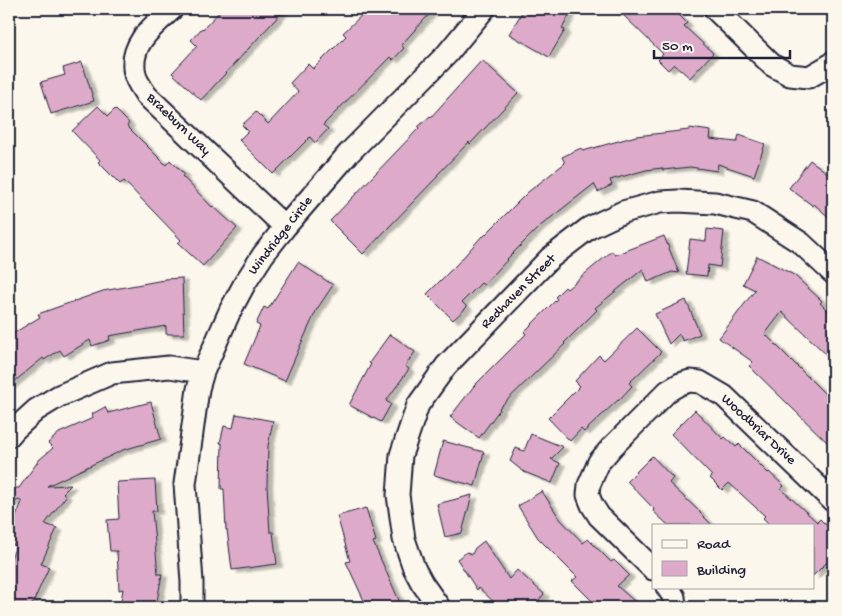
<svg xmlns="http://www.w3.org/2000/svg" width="842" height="616" font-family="'Gochi Hand',sans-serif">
	<defs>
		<filter id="shadow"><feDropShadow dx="5.5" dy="3" stdDeviation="1" flood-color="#0004"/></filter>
	</defs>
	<rect width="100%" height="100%" fill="#fbf7ec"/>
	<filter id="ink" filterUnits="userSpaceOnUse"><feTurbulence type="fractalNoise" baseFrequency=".02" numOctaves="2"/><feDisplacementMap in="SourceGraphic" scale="10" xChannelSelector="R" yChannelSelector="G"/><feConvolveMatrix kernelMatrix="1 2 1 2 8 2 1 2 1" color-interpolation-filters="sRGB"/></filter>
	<g filter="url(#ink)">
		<!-- building -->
		<path fill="#ddabc9" stroke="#22223b" filter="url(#shadow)" d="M222,9H285L201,100L172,73L197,46L191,40L202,28L203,29Z
			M380,9H434L401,45L404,48L393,60L390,57L323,125L328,129L315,143L310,137L273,174L239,140L248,131L242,125L256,112L268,124L298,92L290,83L308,64L313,69L346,36L343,33L367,10L373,16Z
			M524,9H572L562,29L565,30L549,57L509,34Z
			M617,9H673L687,23L684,26L713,53L690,78L674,64L668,70L658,60L663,54Z
			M482,60L518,93L470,144L469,142L437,175L438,176L363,254L330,221L419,128L418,127L430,116L431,117Z
			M82,62L94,101L51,114L41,82L65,75L63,68Z
			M98,106L108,116L115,109L129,123L127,126L166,165L170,160L184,174L182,176L212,207L213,206L237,228L203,266L178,243L181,240L124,181L120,184L98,162L100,160L72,131Z
			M690,128L711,131L710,139L737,142L739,135L765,144L754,176L718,164L717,171L690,167L663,170L662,168L646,170L610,180L612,185L598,192L594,184L539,227L507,259H508L484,285L481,283L462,302L467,307L453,320L427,294L459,262L482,236L483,237L528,192L565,163L562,157L581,148L583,151L636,136L689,130Z
			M810,160L833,177V221L814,204L813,206L789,188Z
			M707,229L724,231L720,267L708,265L707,276L686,274L690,239L706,241Z
			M664,236L679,273L672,272L648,282L643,269L595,308L597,310L564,343L565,344L499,408L500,409L479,438L450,417L474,386L526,334L524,332L557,299L555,297L565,287L567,289L612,251L615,255Z
			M757,256L794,275L822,301L820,303L833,316V361L782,312L765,334L833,402V448L749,366L753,362L719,338L755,290L743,284Z
			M298,262L333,285L317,309L301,344L285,381L244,364L260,326L256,324L264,307L268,309Z
			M182,278L184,334H166V326L109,336L110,340L92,346L90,340L64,356L60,350L44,360L43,358L9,386V336L40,317L38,314L103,291L164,280V279Z
			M686,300L700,334L683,341L679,334L669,344L655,314Z
			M637,328L661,352L629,383L632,386L618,401V400L584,432L581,429L570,441L548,418L580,386L575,381L599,355L604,360Z
			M390,334L415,352L405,366L409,369L386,401L391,404L381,422L349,405L371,364L369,363Z
			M151,402L161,439L123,450L47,486L71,485L63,493L66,496L45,524L57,528L41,564L49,567L31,607H9V563L16,546L9,543V533L22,502L19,500L9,504V502L13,496L9,492V488H19L39,460L53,448L48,443L59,433L93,418L92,414L105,407L108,413Z
			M695,410L723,439L725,437L736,447L739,444L768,473L769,472L784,486L781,489L817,522L820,519L833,532V556L813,576V526L814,525H770L763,518L765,516L729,483L722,490L710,478L712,476L671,434Z
			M236,414L273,421L268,446L267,486L270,532H273L277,564L232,570L227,530H226L224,489H221L222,443H220L224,426L233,428Z
			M531,434L563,447L551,459L560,463L552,483L524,472L510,461L516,448L524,451Z
			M443,441L484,452L475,486L434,475Z
			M652,456L673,478L669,483L700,512V513L712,525H668L653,511L654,509L627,481Z
			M155,480L157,511H152L158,574H162L156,607H120L123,589L119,590L117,551H110L107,520L119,519L117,482Z
			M542,491L560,519L583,543L588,539L611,562L614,560L629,575L617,586L641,607H598L572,581L577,577L538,538L518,506Z
			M472,495L462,533L445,537L437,504Z
			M366,508L376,541L373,542L402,607H367L346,562L350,561L337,516Z
			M484,541L509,579L517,570L544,594L539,600L547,607H499L479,588L477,590L457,559L467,552L472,554L475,548Z"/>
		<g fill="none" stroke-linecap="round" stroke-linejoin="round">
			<defs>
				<path id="street" d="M172,9C153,26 128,45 135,74C136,81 142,88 146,95L285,227
					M715,9L772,65L790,75L809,77L830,65L833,62
					M9,436L14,430L36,410L59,396L112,373L169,367L203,372
					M653,569L599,516L592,505L588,495L589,485L599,462L612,447L668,391L680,384L690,381L700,382L724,396L833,501
					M667,587L674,597L675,607
					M192,607V582L185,484L198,389L203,372L230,311L245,283L263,255L285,227L349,153L447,54L484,9
					M439,607L422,583L414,568L404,539L398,495L401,455L418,405L446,366L550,258L589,228L623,212L660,202L678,201L715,203L753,212L801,243L833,273"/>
			</defs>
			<!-- street casing -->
			<use href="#street" stroke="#22223b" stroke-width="25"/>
			<!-- street -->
			<use href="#street" stroke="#fbf7ec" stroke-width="21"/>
		</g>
	</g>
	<g text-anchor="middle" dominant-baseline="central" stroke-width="4" stroke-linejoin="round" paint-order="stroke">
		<!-- street labels -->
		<g font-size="14" fill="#22223b" stroke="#fbf7ec">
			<text transform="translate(178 125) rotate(44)">Braeburn Way</text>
			<text transform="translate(281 236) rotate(-52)">Windridge Circle</text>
			<text transform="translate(519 292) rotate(-45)">Redhaven Street</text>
			<text transform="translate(758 430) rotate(43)">Woodbriar Drive</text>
		</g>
	</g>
	<!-- margin -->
	<rect width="842" height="616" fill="none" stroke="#fbf7ec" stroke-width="30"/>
	<rect x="15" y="15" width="812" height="586" fill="none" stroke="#22223b" stroke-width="2" filter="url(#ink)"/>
	<!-- legend -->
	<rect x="652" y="524" width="162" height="65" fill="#fbf7ec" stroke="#a4a2a5"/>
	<rect x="662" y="540" width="25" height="8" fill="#fbf7ec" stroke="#a4a2a5"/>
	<text x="697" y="548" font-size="15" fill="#22223b">Road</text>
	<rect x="662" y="561" width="25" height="15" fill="#ddabc9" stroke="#a4a2a5"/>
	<text x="697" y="574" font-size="15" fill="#22223b">Building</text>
	<!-- scale -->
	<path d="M654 50v8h136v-8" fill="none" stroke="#22223b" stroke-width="2.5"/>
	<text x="662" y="50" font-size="15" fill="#22223b" stroke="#fbf7ec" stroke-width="4" paint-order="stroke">50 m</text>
</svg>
